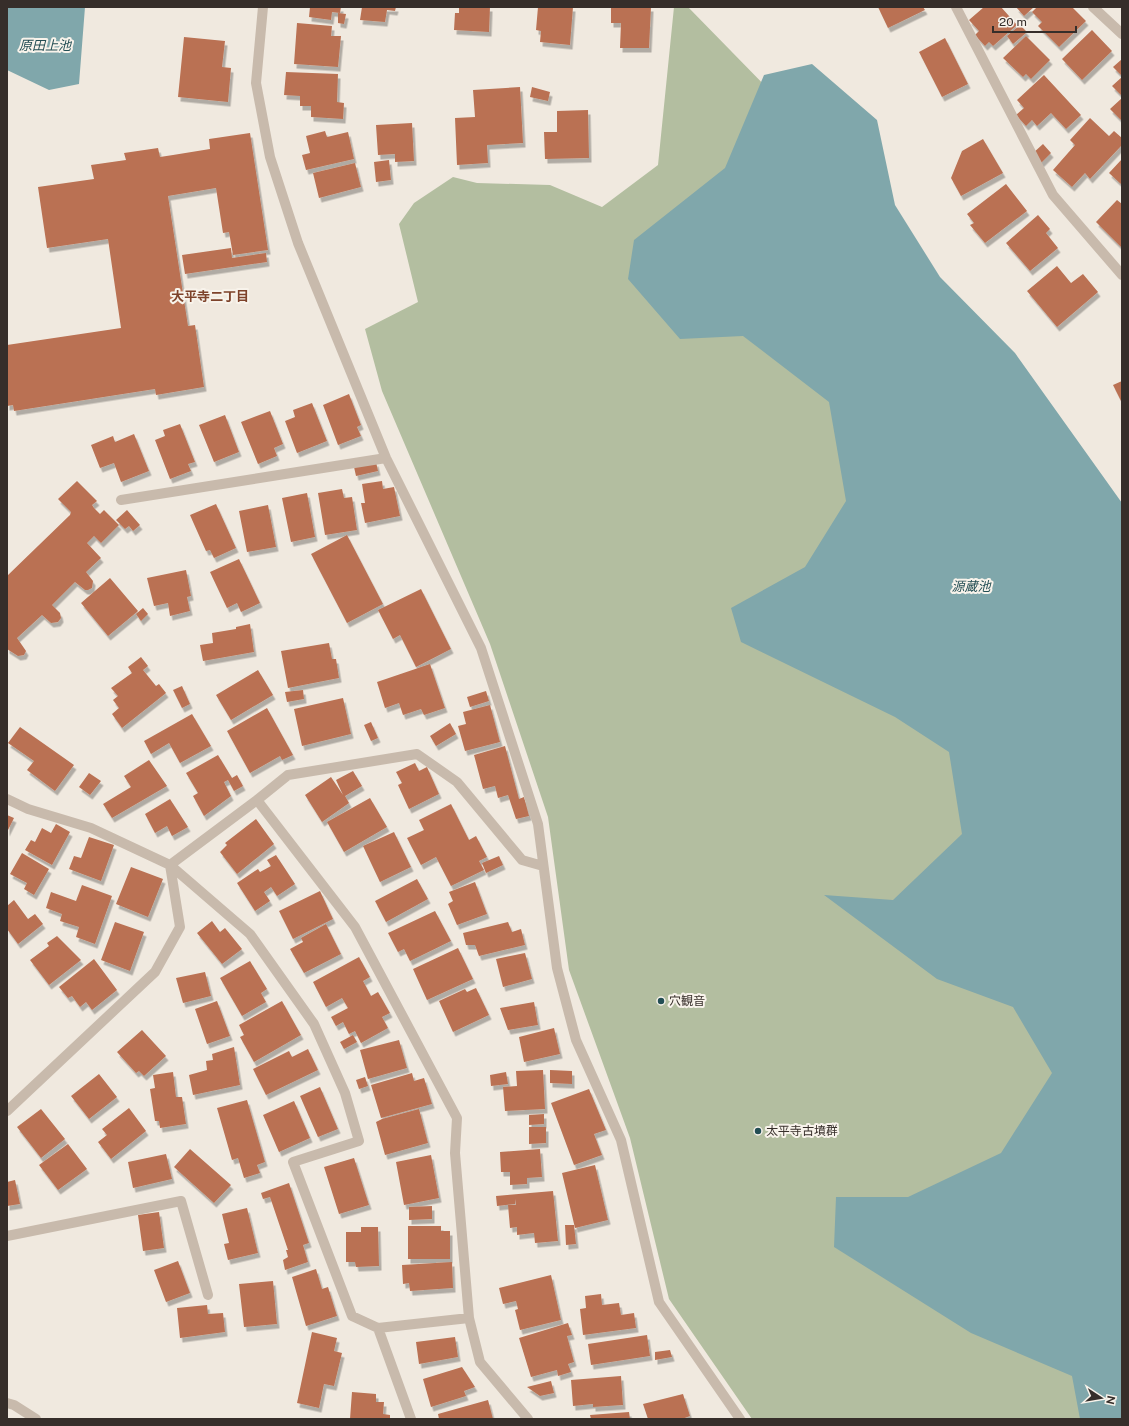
<svg xmlns="http://www.w3.org/2000/svg" width="1129" height="1426" font-family="'Public Sans','Noto Sans JP',sans-serif">
	<defs>
		<filter id="shadow"><feDropShadow dx="2.5" dy="4.5" stdDeviation="0" flood-color="#0004"/></filter>
	</defs>
	<rect width="100%" height="100%" fill="#f0e9df"/>
	<!-- green -->
	<path fill="#b3bea0" d="M674,7H688L771,92L770,335L851,407L963,734L1036,995L1076,1082L1091,1372L1103,1419H752L669,1299L630,1138L569,970L548,817L490,644L382,391L365,329L418,302L399,224L414,203L453,177L477,183L550,185L602,207L658,165Z"/>
	<!-- water -->
	<path fill="#80a7ab" d="M7,7H85L79,84L49,90L7,70Z
		M812,64L877,120L895,205L940,277L1015,353L1122,503V1419H1080L1072,1376L971,1333L834,1247L836,1197H908L1001,1153L1052,1073L1013,1007L937,979L824,895L893,900L962,834L949,752L895,717L741,642L731,608L805,567L846,501L829,402L743,336L680,339L628,279L634,240L725,168L764,75Z"/>
	<!-- building -->
	<path fill="#ba7153" filter="url(#shadow)" d="M310,7H341L340,13L332,12L331,20L309,17Z
		M362,7H396L395,11L387,10L385,22L360,20Z
		M459,7H490L489,32L454,30L455,13H459Z
		M538,7H573L570,45L540,42L541,31L536,30Z
		M611,7H651L649,48H620L621,23H611Z
		M878,7H923L925,10L888,28Z
		M984,7H1001L1017,25L993,46L989,42L985,46L975,35L979,31L969,20Z
		M1016,7H1034L1024,16Z
		M1037,7H1072L1086,21L1059,47L1038,26L1042,22L1032,12Z
		M338,13L346,14L344,24L338,23Z
		M297,23L332,26L331,36H341L338,67L294,64Z
		M1020,25L1027,32L1013,44L1007,36Z
		M1092,30L1112,51L1082,80L1062,59Z
		M1026,36L1050,60L1031,79L1026,74L1023,77L1003,58Z
		M184,37L225,41L222,67L231,68L228,102L178,97Z
		M945,38L968,84L942,97L919,52Z
		M1122,59V76L1113,67Z
		M286,72L338,74L337,102L344,103L343,119L311,117V106H300V96L284,95Z
		M1044,75L1081,115L1066,129L1051,113L1037,126L1032,120L1026,126L1016,115L1024,108L1017,100Z
		M1122,77V94L1121,95L1112,86Z
		M520,87L523,143L487,145L488,163L457,165L455,118L475,117L473,90Z
		M532,87L550,92L548,101L530,97Z
		M1122,98V121L1110,109Z
		M588,110L589,158L545,159L544,132H557V111Z
		M1090,118L1109,136L1114,131L1122,138V145L1090,179L1085,173L1072,187L1053,170L1075,145L1070,140Z
		M412,123L414,161L395,162V154L378,155L376,125Z
		M325,131L327,137L348,132L354,159L306,170L302,155L310,153L306,136Z
		M250,133L268,250L233,255L229,232L223,233L216,188L168,196L188,326L195,325L204,387L156,395L155,389L14,411L13,405L7,406V345L121,328L108,239L47,248L38,187L94,179L91,165L126,160L124,153L158,148L160,157L173,155L210,149L209,139Z
		M983,139L1003,173L961,196L951,178L962,151Z
		M1043,144L1051,153L1041,163L1032,154Z
		M1122,159V185L1109,173Z
		M389,160L391,180L376,182L374,162Z
		M355,163L361,187L319,198L313,173Z
		M1006,184L1027,211L985,243L970,225L974,223L967,214Z
		M1117,200L1122,204L1121,247L1096,222Z
		M1038,215L1050,229L1046,233L1058,248L1030,271L1006,243Z
		M231,248L232,258L266,253L267,262L185,274L182,255Z
		M1057,266L1071,283L1083,274L1098,292L1057,327L1027,291Z
		M1122,381V403L1113,385Z
		M349,394L361,425L357,427L361,436L338,445L323,405Z
		M312,403L327,441L297,453L285,421L295,417L293,410Z
		M270,411L283,444L274,448L277,456L258,464L241,422Z
		M225,415L239,452L214,462L199,425Z
		M180,424L195,462L188,464L191,471L170,479L155,440L165,436L163,430Z
		M134,434L149,471L121,482L114,463L100,468L91,445L113,436L115,442Z
		M376,462L378,471L356,476L354,467Z
		M77,481L97,501L92,505L94,508L100,514L104,510L119,525L101,543L94,536L87,543L101,558L86,572L93,581L92,588L88,590H85L75,582L52,605L60,613L61,618L58,622L51,623L42,615L17,638L26,651L24,655L18,656L7,649V576L70,515L71,512L58,499Z
		M382,481L383,489L394,487L400,516L365,523L361,503H365L362,484Z
		M342,489L344,498L352,497L357,530L325,535L318,493Z
		M307,493L315,537L291,542L282,498Z
		M216,504L236,548L214,558L210,550L206,551L190,515Z
		M268,505L276,547L247,552L239,511Z
		M127,510L140,525L133,531L129,526L125,529L116,520Z
		M347,535L383,604L347,623L311,554Z
		M239,559L260,603L241,612L237,603L227,608L210,572Z
		M186,570L191,596L187,597L190,611L170,616L168,603L154,606L147,578Z
		M110,578L138,611L108,636L81,603Z
		M421,589L451,649L416,667L400,635L393,639L378,610Z
		M143,608L148,614L141,621L136,614Z
		M250,624L254,652L203,661L200,645L213,643L212,633L236,629V627Z
		M329,643L332,659H336L339,678L288,688L281,651Z
		M141,657L148,666L143,670L156,686L159,684L166,693L122,728L112,714L119,708L113,700L118,696L111,688L132,673L128,667Z
		M430,664L445,708L424,715L421,709L403,715L399,703L385,708L377,682Z
		M258,670L273,695L231,720L216,695Z
		M182,686L190,704L182,708L173,690Z
		M303,690L304,699L287,702L285,692Z
		M486,691L489,701L470,707L467,697Z
		M343,698L351,734L302,746L294,709Z
		M490,705L500,742L465,751L458,726L466,724L463,712Z
		M267,708L293,755L282,760L280,756L250,773L227,731Z
		M192,714L211,746L180,763L169,743L151,754L144,741Z
		M371,722L378,738L371,741L364,725Z
		M450,723L456,734L436,746L430,736Z
		M20,727L74,765L55,791L27,770L34,761L8,743Z
		M505,746L519,799L524,797L529,816L516,819L508,795L498,798L495,786L483,789L474,755Z
		M218,755L232,778L237,775L243,786L234,791L228,780L224,782L231,796L204,816L193,796L198,793L186,773Z
		M149,760L167,786L112,818L103,804L131,787L124,776Z
		M415,763L419,771L427,767L439,794L409,809L398,785L402,783L396,772Z
		M353,771L362,786L345,796L349,803L322,822L305,795L331,777L343,795L336,780Z
		M89,773L101,781L90,795L79,787Z
		M370,798L387,827L344,852L327,822Z
		M170,799L188,827L172,836L167,826L155,833L145,814Z
		M451,804L469,840L476,836L487,857L479,861L484,870L451,886L436,857L421,865L407,838L424,830L419,820Z
		M7,815L14,818L7,832Z
		M256,819L274,844L237,874L220,852L227,845L225,843Z
		M56,824L70,832L52,865L25,850L31,840L35,842L42,828L51,833Z
		M394,832L411,867L380,882L363,846Z
		M89,837L114,845L101,881L69,869L74,856L81,858Z
		M22,853L49,869L34,895L24,889L27,883L10,874Z
		M276,855L295,884L277,896L271,887L264,892L270,901L255,911L237,883L258,869L260,872L271,866L267,860Z
		M499,856L503,865L486,873L482,863Z
		M131,867L163,879L148,917L116,904Z
		M417,879L428,899L386,922L375,901Z
		M475,882L487,914L457,925L448,904L453,901L449,892Z
		M82,885L112,896L95,944L76,937L79,927L60,921L62,914L46,908L51,892L76,901Z
		M320,891L333,919L293,939L279,911Z
		M14,900L28,919L35,914L43,924L18,944L7,929V906Z
		M435,911L451,941L410,961L404,949L398,952L388,933Z
		M212,921L220,932L225,928L242,949L222,964L197,933Z
		M115,922L144,932L130,971L101,960Z
		M508,922L512,932L521,929L525,945L479,956L475,945H466L463,933Z
		M326,924L341,954L304,973L290,949L303,942L301,938Z
		M57,936L81,960L49,985L30,960L49,946L47,943Z
		M458,948L473,979L427,1000L413,969Z
		M525,953L532,979L503,987L496,959Z
		M359,957L370,977L363,981L371,996L378,992L390,1013L382,1017L388,1028L361,1043L355,1031L349,1034L343,1022L336,1026L331,1017L348,1008L342,998L326,1007L313,982Z
		M94,959L117,990L92,1010L86,1002L80,1007L72,996L68,998L59,987Z
		M250,961L267,989L261,993L266,1002L242,1016L220,978Z
		M205,972L211,996L183,1003L176,978Z
		M476,988L489,1015L453,1032L439,1001L465,989L467,992Z
		M217,1001L230,1036L207,1044L195,1009Z
		M282,1001L301,1035L254,1062L240,1037L244,1035L239,1025Z
		M534,1002L538,1025L508,1030L500,1008Z
		M554,1028L560,1054L524,1062L519,1037Z
		M142,1030L166,1056L144,1076L139,1071L136,1073L117,1052Z
		M353,1035L357,1042L344,1049L340,1042Z
		M399,1040L407,1068L368,1079L360,1050Z
		M234,1047L240,1085L193,1095L189,1075L207,1070L206,1061L213,1060L212,1054Z
		M308,1049L318,1070L266,1095L253,1069L289,1051L292,1057Z
		M543,1070L545,1109L505,1111L503,1087L517,1086L516,1071Z
		M550,1070L572,1071V1084L550,1083Z
		M173,1072L176,1097H182L186,1124L160,1128L159,1121H155L150,1089L155,1088L153,1075Z
		M506,1072L508,1084L491,1086L490,1075Z
		M412,1073L414,1081L424,1078L432,1104L381,1118L371,1085Z
		M99,1074L117,1097L89,1119L71,1096Z
		M365,1077L368,1086L359,1089L356,1080Z
		M320,1087L338,1129L318,1137L300,1096Z
		M589,1089L606,1130L594,1134L602,1155L574,1165L551,1103Z
		M247,1100L265,1162L257,1165L260,1173L244,1178L238,1158L232,1160L217,1108Z
		M294,1101L310,1138L279,1152L263,1115Z
		M129,1108L146,1131L111,1159L98,1142L107,1135L102,1129Z
		M41,1109L65,1139L41,1158L17,1127Z
		M419,1109L428,1143L385,1155L376,1122L382,1119Z
		M544,1114V1124L529,1125V1115Z
		M529,1127H546V1143L529,1144Z
		M68,1144L87,1169L58,1190L39,1165Z
		M190,1149L231,1185L214,1203L174,1167Z
		M540,1149L542,1177L527,1178V1184L510,1185V1172H501L500,1152Z
		M166,1154L172,1179L133,1188L128,1162Z
		M431,1155L439,1198L404,1205L396,1162Z
		M354,1158L369,1205L339,1214L324,1167Z
		M595,1165L608,1220L575,1228L562,1173Z
		M15,1180L20,1204L7,1206V1182Z
		M289,1183L309,1243L303,1245L308,1262L285,1270L283,1260L288,1257L286,1250H288L270,1197L263,1199L261,1193Z
		M553,1191L558,1241L535,1243L534,1233L517,1235V1227L510,1228L508,1205H516L515,1199V1204L497,1206L496,1196Z
		M432,1206V1219L409,1220V1207Z
		M247,1208L258,1253L228,1260L224,1244L229,1243L222,1214Z
		M159,1212L164,1248L143,1251L138,1215Z
		M565,1225H574L576,1244L566,1245Z
		M408,1226H441V1231H450V1259H408Z
		M361,1227H378L379,1266L356,1267L355,1262H346V1232H361Z
		M178,1261L190,1293L166,1302L154,1270Z
		M452,1262L453,1288L410,1291L409,1283L403,1284L402,1265Z
		M316,1269L322,1289L328,1287L337,1316L306,1326L292,1277Z
		M551,1275L561,1320L520,1330L515,1310L518,1309L516,1301L503,1304L499,1288Z
		M273,1281L277,1324L244,1327L239,1284Z
		M601,1294L602,1305L619,1303L621,1315L634,1313L636,1328L583,1335L580,1309L586,1308L585,1296Z
		M207,1305L208,1314L223,1313L225,1332L180,1338L177,1308Z
		M568,1323L572,1335L567,1336L574,1362L568,1364L571,1372L558,1376L557,1370L531,1377L519,1338Z
		M312,1332L337,1338L334,1351L342,1353L334,1386L324,1384L319,1408L297,1403Z
		M647,1335L650,1356L591,1365L588,1344Z
		M455,1337L458,1357L419,1364L416,1342Z
		M670,1350L672,1357L655,1360V1352Z
		M462,1367L475,1387L464,1391L466,1396L431,1407L423,1379Z
		M621,1376L623,1405L593,1407V1404L573,1406L571,1380Z
		M551,1381L554,1393L540,1396L527,1387Z
		M352,1392L376,1394V1402H384L383,1414L390,1415V1419H350Z
		M683,1394L690,1416L682,1419H648L643,1404Z
		M488,1400L493,1419H439L438,1414Z
		M629,1412L630,1419H591L590,1415Z"/>
	<g fill="none" stroke-linecap="round" stroke-linejoin="round">
		<!-- minor -->
		<path stroke="#c8baac" stroke-width="10" d="M263,7L256,83L270,157L298,243L386,458L481,648L538,824L557,968L576,1040L621,1140L659,1302L740,1419
			M956,7L1053,195L1122,275
			M1093,7L1122,34
			M121,500L386,458
			M7,799L28,809L91,828L170,865L257,800L355,927L457,1118L455,1153L469,1318L480,1362L528,1419
			M257,800L288,775L417,754L457,782L522,860L543,866
			M170,865L250,934L314,1024L345,1093L359,1141L293,1162L352,1316L378,1328
			M7,1111L155,972L180,927L170,865
			M7,1236L181,1201L208,1295
			M7,1403L14,1405L36,1419
			M411,1419L378,1328L469,1318"/>
	</g>
	<!-- markers -->
	<g fill="#234e54" stroke="#f8f3eb" stroke-width="1.5">
		<circle cx="661" cy="1001" r="4"/>
		<circle cx="758" cy="1131" r="4"/>
	</g>
	<g text-anchor="middle" dominant-baseline="central" stroke-width="4" stroke-linejoin="round" paint-order="stroke">
		<!-- poi labels -->
		<g font-size="12" fill="#362e2a" stroke="#f8f3eb" text-anchor="start">
			<text x="669" y="1001">穴観音</text>
			<text x="766" y="1131">太平寺古墳群</text>
		</g>
		<!-- water labels -->
		<g font-size="13" font-style="italic" fill="#234e54" stroke="#f8f3eb">
			<text x="45" y="45">原田上池</text>
			<text x="971" y="586">源蔵池</text>
		</g>
		<!-- neighbourhood labels -->
		<g font-size="13" font-weight="bold" fill="#7e432b" stroke="#f8f3eb">
			<text x="210" y="296">大平寺二丁目</text>
		</g>
	</g>
	<!-- border -->
	<rect width="1129" height="1426" fill="none" stroke="#362e2a" stroke-width="16"/>
	<!-- north arrow -->
	<g transform="translate(1101 1398) rotate(102)" stroke="#f8f3eb" stroke-width="3" paint-order="stroke">
	<path d="M0-3L7 15L0 10L-7 15Z" fill="#362e2a"/>
	<text y="-6" font-size="11" font-weight="bold" text-anchor="middle" fill="#362e2a">N</text>
	</g>
	<!-- scale -->
	<path d="M993 26v6h83v-6" fill="none" stroke="#362e2a" stroke-width="2"/>
	<text x="999" y="26" font-size="12" fill="#362e2a" stroke="#f8f3eb" stroke-width="3" paint-order="stroke">20 m</text>
</svg>
